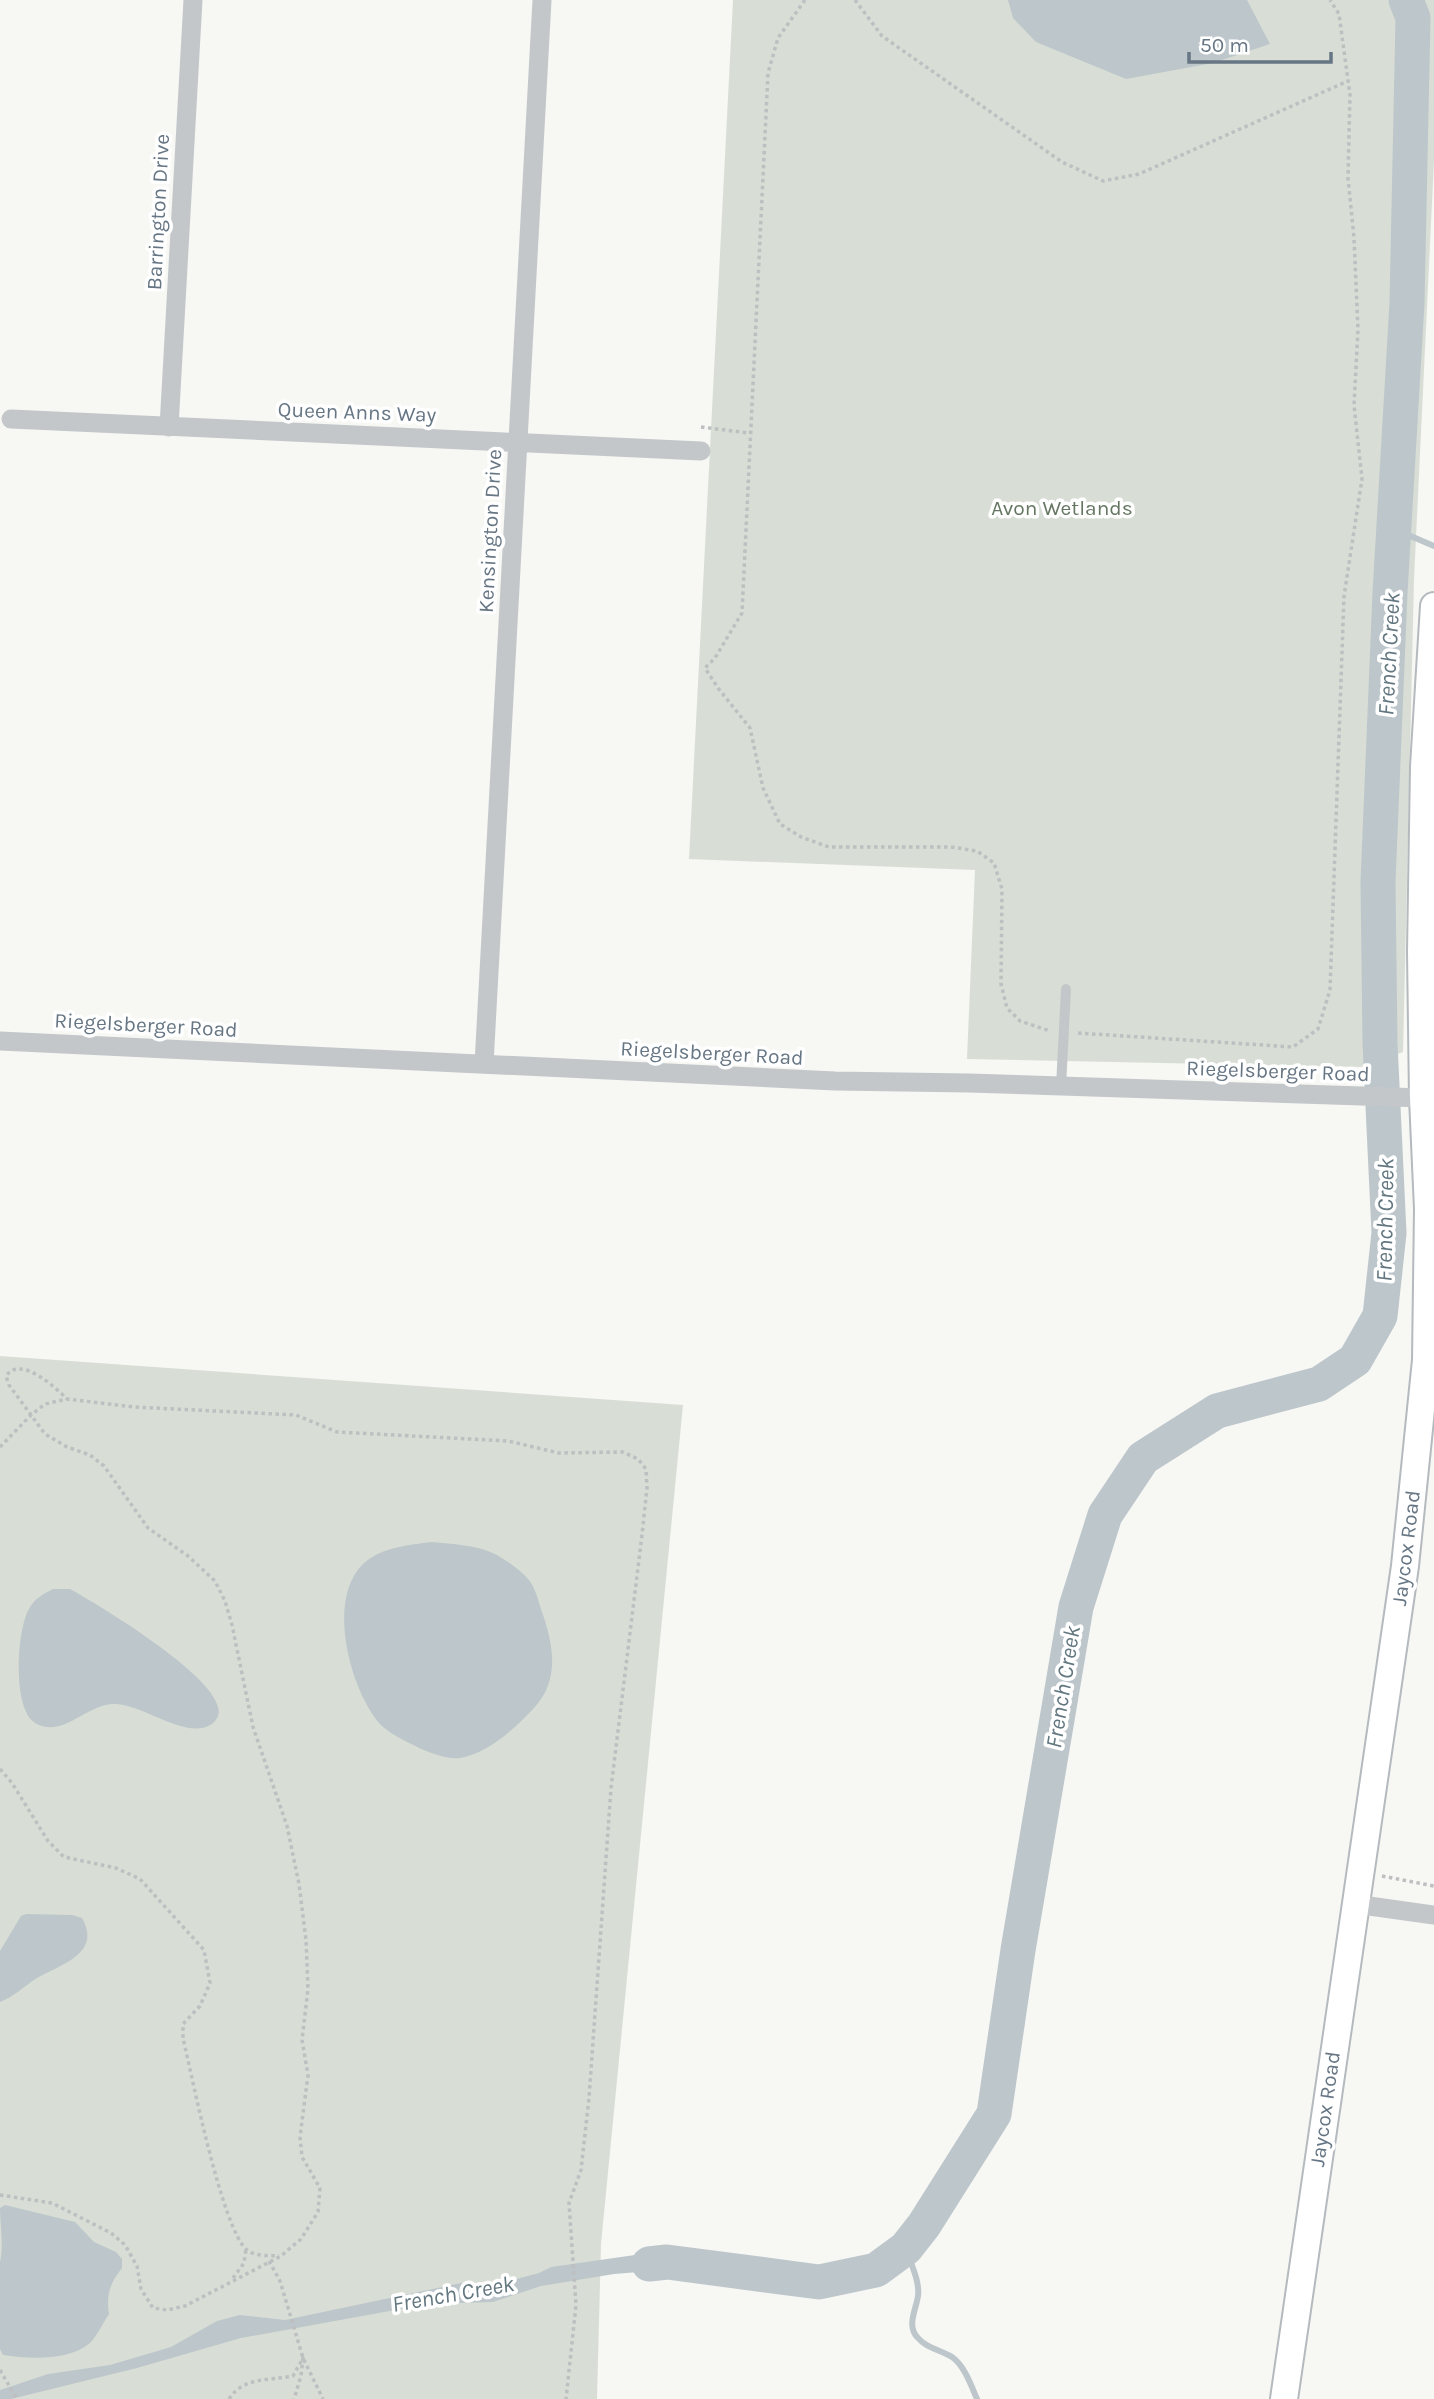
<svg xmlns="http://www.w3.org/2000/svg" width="1434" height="2399" font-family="Karla,sans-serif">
	<rect width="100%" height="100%" fill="#f7f7f4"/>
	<!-- green -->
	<path fill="#d8ded5" d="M733,0H1434V161L1414,579L1403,1052L1365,1067L967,1059L975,870L689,859Z
		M0,1356L683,1405L601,2244L597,2399H0Z"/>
	<!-- water -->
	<path fill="#bdc6cb" d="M1008,0H1247L1270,44L1213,63L1126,79L1036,42L1013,18Z
		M432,1542C452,1544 477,1545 495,1554C506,1560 521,1570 529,1580C535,1588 538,1599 541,1609C553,1643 561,1679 534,1708C515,1728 489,1753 460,1758C448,1760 431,1753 419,1748C406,1741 389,1734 379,1723C350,1688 326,1600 363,1564C381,1547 409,1545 432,1542Z
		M53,1589H70C97,1604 230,1683 218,1716C216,1722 209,1727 202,1728C175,1732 144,1706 116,1704C88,1702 64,1738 37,1724C11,1712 17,1629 29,1609C34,1599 43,1594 53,1589Z
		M26,1914L72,1915L82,1918C102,1953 62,1964 37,1978C24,1986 14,1997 0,2002V1951L21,1916Z
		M5,2205L75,2222L94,2242L116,2252L122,2259V2268C110,2283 106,2295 109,2314C103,2323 97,2336 90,2343C70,2361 29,2359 3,2355L0,2349V2262C4,2245 0,2226 0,2208Z
		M656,2252L696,2258L695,2273L676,2269L614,2274L541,2286L493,2302L428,2304L241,2338L137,2368L11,2399H0V2390L48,2374L110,2365L171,2347L217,2321L240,2315L285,2320L466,2282L490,2286L539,2273L551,2267Z"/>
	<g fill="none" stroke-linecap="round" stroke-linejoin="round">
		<!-- stream -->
		<path stroke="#bdc6cb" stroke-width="6" d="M1394,529L1434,546
			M906,2248C910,2263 920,2280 918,2296C916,2310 906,2326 918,2338C926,2348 941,2350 952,2357C964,2365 971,2385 977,2399"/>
		<!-- river -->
		<path stroke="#bdc6cb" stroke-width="35" d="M649,2264L667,2262L819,2282L876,2270L906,2248L924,2225L994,2114L1018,1950L1076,1607L1105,1515L1143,1458L1217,1411L1319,1384L1355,1360L1380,1316L1389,1233L1380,1043L1378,882L1390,593L1407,303L1413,18L1406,0"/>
		<defs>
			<path id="secondary" d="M1284,2399L1405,1566L1426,1360L1428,1209L1423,1098L1421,952L1424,767L1434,606"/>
		</defs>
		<!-- secondary casing -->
		<use href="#secondary" stroke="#b5babe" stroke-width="30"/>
		<!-- path -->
		<path stroke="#bdbfc1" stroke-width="3.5" stroke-dasharray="3.5 3.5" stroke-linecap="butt" d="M805,0L778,38L768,73L742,613L715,658L705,668L718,688L750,728L763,788L780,824L801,837L829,847H951L977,851L994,863L1002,889L1001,984L1007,1008L1020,1021L1050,1031
			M855,0L882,36L1062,162L1103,181L1139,174L1348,81
			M701,427L749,433
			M1078,1033L1293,1047L1318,1029L1330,990L1344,596L1362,479L1354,405L1358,330L1354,238L1348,178L1350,95L1339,14L1330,0
			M0,1447L31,1415L45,1404L67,1399L134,1407L296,1415L337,1432L508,1441L559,1453L623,1452L638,1459L646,1469L647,1488L642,1535L611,1788L589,2098L581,2170L569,2203L576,2305L566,2399
			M0,1769L12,1783L48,1841L64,1857L116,1868L140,1879L204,1950L210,1983L200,2006L183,2024V2038C192,2076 222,2229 247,2250C256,2257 268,2255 279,2256
			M1382,1876L1434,1886
			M0,2195L52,2203L111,2233L125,2245L137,2266L141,2289L153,2308L167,2310L185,2306L281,2256L301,2239L318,2212L320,2188L302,2157L300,2137L308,2075L302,2040L308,1989L306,1940L299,1884L287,1826L253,1727L232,1625L225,1601L215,1581L188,1556L148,1528L104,1466L90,1455L67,1447L45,1434L9,1385L6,1376C20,1355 54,1386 67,1399
			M269,2261L280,2281L303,2358L323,2399
			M233,2278L244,2263L246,2249
			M0,2370L17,2399
			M229,2399C244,2376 269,2381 293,2376L303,2358L301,2376L294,2399"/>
		<!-- lane -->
		<path stroke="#c3c7ca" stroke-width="10" d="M1061,1087L1066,989"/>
		<!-- street -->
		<path stroke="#c3c7ca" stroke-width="19" d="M11,419L701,451
			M169,427L193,0
			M0,1041L835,1081L969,1083L1423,1098
			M484,1064L542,0
			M1355,1904L1434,1915"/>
		<!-- secondary -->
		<use href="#secondary" stroke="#fff" stroke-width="26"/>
	</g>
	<g text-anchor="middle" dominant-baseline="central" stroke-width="7" stroke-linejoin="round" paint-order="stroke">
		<!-- street labels -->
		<g font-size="21" fill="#677684" stroke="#fff">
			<text transform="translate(158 212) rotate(-87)">Barrington Drive</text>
			<text transform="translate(357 412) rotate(2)">Queen Anns Way</text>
			<text transform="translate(490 531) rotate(-87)">Kensington Drive</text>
			<text transform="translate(146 1025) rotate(3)">Riegelsberger Road</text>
			<text transform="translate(712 1053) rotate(3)">Riegelsberger Road</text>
			<text transform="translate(1278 1071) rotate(2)">Riegelsberger Road</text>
			<text transform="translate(1406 1548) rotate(-83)">Jaycox Road</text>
			<text transform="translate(1325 2109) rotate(-82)">Jaycox Road</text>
		</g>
		<!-- park labels -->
		<g font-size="21" fill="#657762" stroke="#fff">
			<text x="1062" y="508">Avon Wetlands</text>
		</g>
		<!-- water labels -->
		<g font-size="23" font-style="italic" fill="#637780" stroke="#fff">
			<text transform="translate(1389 654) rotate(-87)">French Creek</text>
			<text transform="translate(1385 1220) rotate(-89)">French Creek</text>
			<text transform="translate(1063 1687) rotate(-81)">French Creek</text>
			<text transform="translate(453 2294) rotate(-10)">French Creek</text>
		</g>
	</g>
	<!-- scale -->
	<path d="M1189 52v10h142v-10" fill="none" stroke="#677684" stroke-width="3.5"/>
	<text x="1200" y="52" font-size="21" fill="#677684" stroke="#ffffff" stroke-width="5" paint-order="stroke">50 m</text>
</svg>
